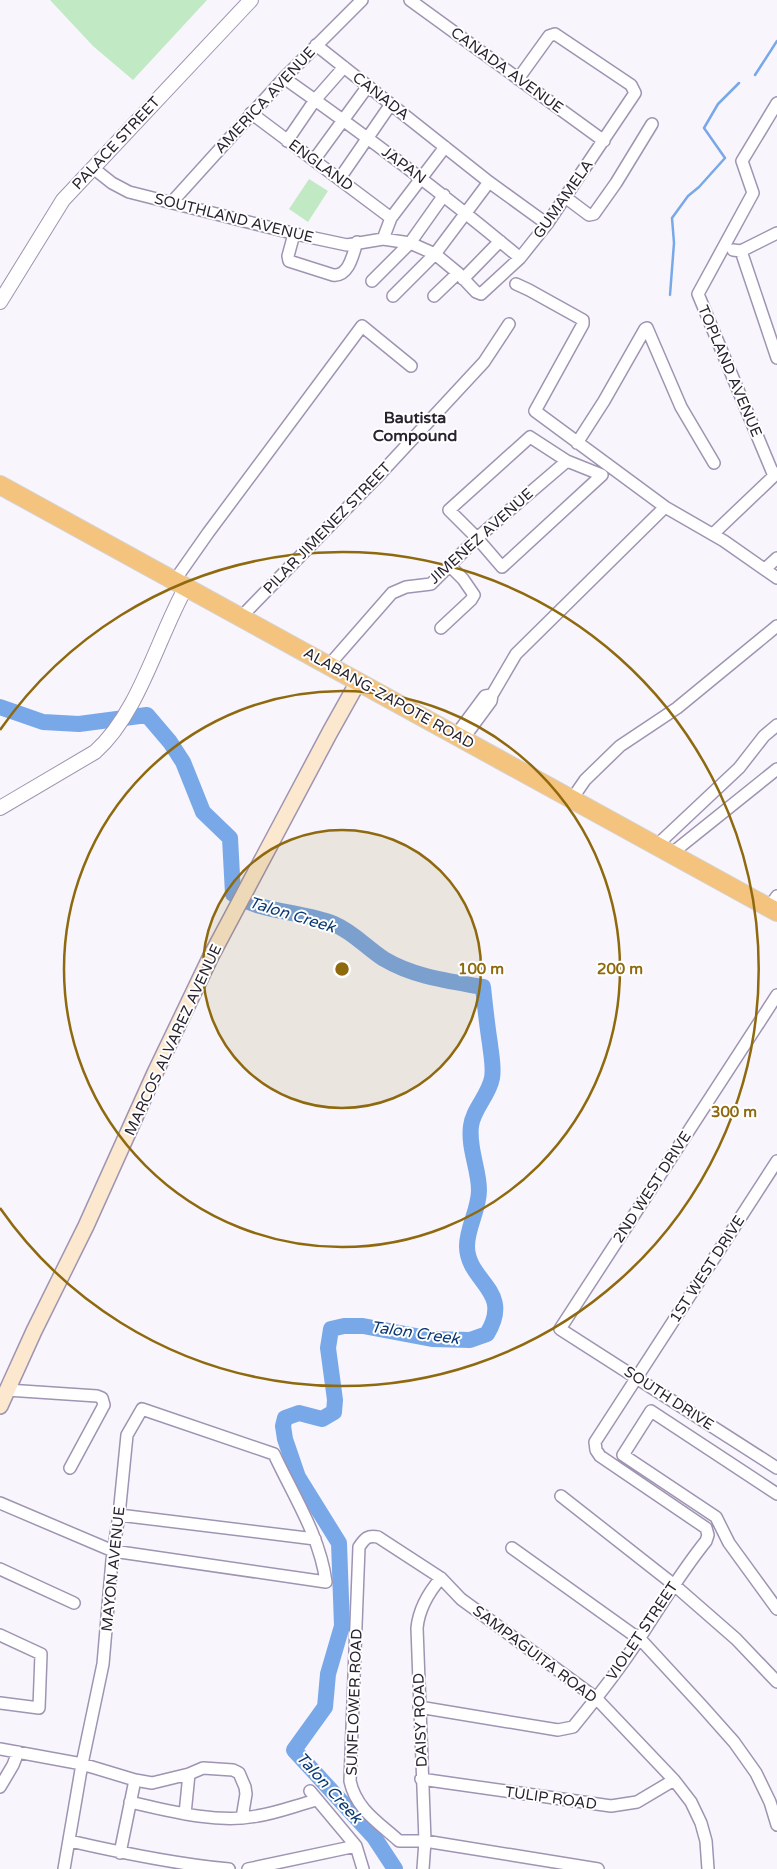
<svg xmlns="http://www.w3.org/2000/svg" width="777" height="1869" font-family="'Varela Round',sans-serif">
	<rect width="100%" height="100%" fill="#f8f6fc"/>
	<!-- green -->
	<path fill="#c1e9c4" d="M50,0H207L133,80L93,46Z
		M309,179L328,191L308,222L289,209Z"/>
	<g fill="none" stroke-linecap="round" stroke-linejoin="round">
		<!-- stream -->
		<path stroke="#79a8e9" stroke-width="2.5" d="M755,75L777,41
			M670,295L674,243L672,218L688,196L699,187L725,158L704,128L718,104L739,83"/>
		<!-- river -->
		<path stroke="#79a8e9" stroke-width="16" d="M0,707L43,722L79,724L147,715L170,742L183,762L203,812L230,838L233,894C261,913 302,911 334,924C353,932 367,948 384,959C414,977 449,981 483,987C485,1006 487,1025 490,1044C491,1054 494,1067 492,1078C489,1095 473,1109 471,1126C468,1148 479,1169 479,1190C479,1210 467,1227 467,1246C467,1282 514,1290 487,1334L470,1340L432,1339L363,1326H344L331,1329L328,1348L335,1400L334,1412L322,1419L299,1413L285,1418L283,1426L285,1439L298,1477L339,1543L342,1626L328,1674L325,1707L294,1750L374,1837L395,1869"/>
		<defs>
			<path id="minor" d="M410,0L604,141
				M316,45L489,182L547,224
				M284,78C365,135 444,194 520,258
				M251,113L391,218
				M287,141L315,100L344,67
				M314,160L368,86
				M93,168L112,183L129,192L300,235L347,245L383,239L410,243L435,254L458,273L476,292L481,294L520,258L547,224L635,93L631,85L555,34L549,36L518,79
				M340,178L391,104
				M565,197L589,215L594,214L616,183L652,124
				M172,202L284,78L362,0
				M294,234L288,256L289,261L333,275C349,277 353,254 357,242
				M383,239L391,218L445,147
				M733,250L741,251L777,233
				M741,251L777,358
				M463,279L500,241
				M372,281L410,243L444,195
				M516,284L529,290L583,320V324L535,411L665,507L724,541L777,578
				M393,296L435,254L489,182
				M434,296L458,273
				M530,437L567,461L602,475L502,567L477,538L449,510Z
				M577,443L604,401L645,329L647,328L681,407L714,463
				M774,476L698,294L753,193L742,161L777,103
				M713,534L777,473
				M765,569L777,558
				M175,580L208,533L362,326L411,366
				M241,617L381,473L484,362L509,324
				M441,628L471,600L474,595L463,579L449,565
				M329,665L392,593L406,587L431,584L477,538L567,461
				M456,735L485,696L492,695
				M463,739L491,701L492,695L516,654L665,507
				M572,799L585,780L620,746L677,708L777,626
				M656,846L739,768L764,736L777,725
				M671,854L777,769
				M769,907L777,896
				M777,995L560,1329L777,1468
				M7,1390L97,1396L102,1398L104,1405L70,1468
				M777,1494L651,1411L623,1455L716,1517L729,1543L777,1609
				M561,1496L673,1584L736,1639L777,1682
				M0,1503L113,1551L326,1582C320,1536 293,1495 274,1454L142,1409L127,1435L119,1515L112,1560L103,1664L82,1764L64,1869
				M119,1515L315,1539
				M512,1548L642,1641L702,1706L734,1742L756,1773L770,1802L777,1825
				M0,1569L74,1603
				M0,1635L41,1654L39,1708L0,1703
				M419,1707L558,1730L573,1727C596,1699 619,1670 639,1639C661,1605 681,1572 706,1541L708,1535L706,1528L600,1456L596,1450L595,1442L777,1161
				M0,1749L82,1764L135,1780L152,1783L189,1774L203,1768L233,1770L239,1773L245,1787L246,1794L242,1818
				M421,1779L611,1806L637,1802L674,1780
				M0,1787L13,1765L18,1752
				M310,1791L356,1846L363,1869
				M130,1802C169,1811 218,1824 257,1816C277,1813 297,1805 317,1800
				M185,1814L189,1774
				M70,1841C122,1853 175,1864 229,1869
				M120,1853L135,1780
				M248,1869L356,1846
				M423,1869L425,1841L417,1628C419,1608 428,1593 441,1578
				M598,1869L425,1841H399C378,1822 356,1809 350,1781L359,1547C365,1538 368,1535 378,1537L441,1578L461,1599L596,1698L674,1780L691,1802L701,1823L706,1841L708,1869"/>
			<path id="tertiary" d="M0,302L63,200L251,0
				M0,808L95,752C139,713 157,639 186,587"/>
			<path id="secondary" d="M0,1406L34,1331L86,1226L154,1075L211,956L330,732L358,682"/>
			<path id="trunk" d="M0,485L777,912"/>
		</defs>
		<!-- minor casing -->
		<use href="#minor" stroke="#9f94b2" stroke-width="14"/>
		<!-- tertiary casing -->
		<use href="#tertiary" stroke="#9f94b2" stroke-width="16"/>
		<!-- secondary casing -->
		<use href="#secondary" stroke="#9f94b2" stroke-width="18"/>
		<!-- trunk casing -->
		<use href="#trunk" stroke="#d4d3d5" stroke-width="20"/>
		<!-- minor -->
		<use href="#minor" stroke="#fff" stroke-width="11"/>
		<!-- tertiary -->
		<use href="#tertiary" stroke="#fff" stroke-width="14"/>
		<!-- secondary -->
		<use href="#secondary" stroke="#fbe8ce" stroke-width="15"/>
		<!-- trunk -->
		<use href="#trunk" stroke="#f4c37e" stroke-width="18"/>
	</g>
	<!-- distance rings -->
	<circle cx="342" cy="969" r="139" fill="#8e690d" fill-opacity=".12"/>
	<g fill="none" stroke="#8e690d" stroke-width="2.5">
		<circle cx="342" cy="969" r="139"/>
		<circle cx="342" cy="969" r="278"/>
		<path d="M0 730A417 417 0 1 1 0 1208"/>
	</g>
	<g text-anchor="middle" dominant-baseline="central" stroke-width="4" stroke-linejoin="round" paint-order="stroke">
		<!-- street labels -->
		<g font-size="15" fill="#28232f" stroke="#fff">
			<text transform="translate(507 70) rotate(36)">CANADA AVENUE</text>
			<text transform="translate(381 96) rotate(38)">CANADA</text>
			<text transform="translate(265 100) rotate(-47)">AMERICA AVENUE</text>
			<text transform="translate(116 143) rotate(-47)">PALACE STREET</text>
			<text transform="translate(321 165) rotate(36)">ENGLAND</text>
			<text transform="translate(404 165) rotate(37)">JAPAN</text>
			<text transform="translate(563 199) rotate(-55)">GUMAMELA</text>
			<text transform="translate(234 218) rotate(14)">SOUTHLAND AVENUE</text>
			<text transform="translate(730 371) rotate(67)">TOPLAND AVENUE</text>
			<text transform="translate(327 528) rotate(-46)">PILAR JIMENEZ STREET</text>
			<text transform="translate(481 536) rotate(-42)">JIMENEZ AVENUE</text>
			<text transform="translate(389 698) rotate(29)">ALABANG-ZAPOTE ROAD</text>
			<text transform="translate(173 1040) rotate(-65)">MARCOS ALVAREZ AVENUE</text>
			<text transform="translate(652 1187) rotate(-57)">2ND WEST DRIVE</text>
			<text transform="translate(707 1269) rotate(-57)">1ST WEST DRIVE</text>
			<text transform="translate(669 1398) rotate(33)">SOUTH DRIVE</text>
			<text transform="translate(113 1569) rotate(-84)">MAYON AVENUE</text>
			<text transform="translate(642 1631) rotate(-56)">VIOLET STREET</text>
			<text transform="translate(535 1654) rotate(37)">SAMPAGUITA ROAD</text>
			<text transform="translate(354 1702) rotate(-88)">SUNFLOWER ROAD</text>
			<text transform="translate(420 1720) rotate(-92)">DAISY ROAD</text>
			<text transform="translate(551 1798) rotate(8)">TULIP ROAD</text>
		</g>
		<!-- neighbourhood labels -->
		<g font-size="16" font-weight="bold" fill="#28232f" stroke="#fff">
			<text x="415" y="418">Bautista<tspan x="415" dy="18">Compound</tspan></text>
		</g>
		<!-- water labels -->
		<g font-size="16" font-style="italic" fill="#0b3973" stroke="#fff">
			<text transform="translate(292 915) rotate(17)">Talon Creek</text>
			<text transform="translate(415 1333) rotate(8)">Talon Creek</text>
			<text transform="translate(329 1788) rotate(48)">Talon Creek</text>
		</g>
	</g>
	<circle cx="342" cy="969" r="8" fill="#8e690d" stroke="#fff" stroke-width="2.5"/>
	<g font-size="15" text-anchor="middle" font-weight="bold" fill="#8e690d" stroke="#fff" stroke-width="4" stroke-linejoin="round" paint-order="stroke">
		<text x="481" y="974">100 m</text>
		<text x="620" y="974">200 m</text>
		<text x="734" y="1117">300 m</text>
	</g>
</svg>
